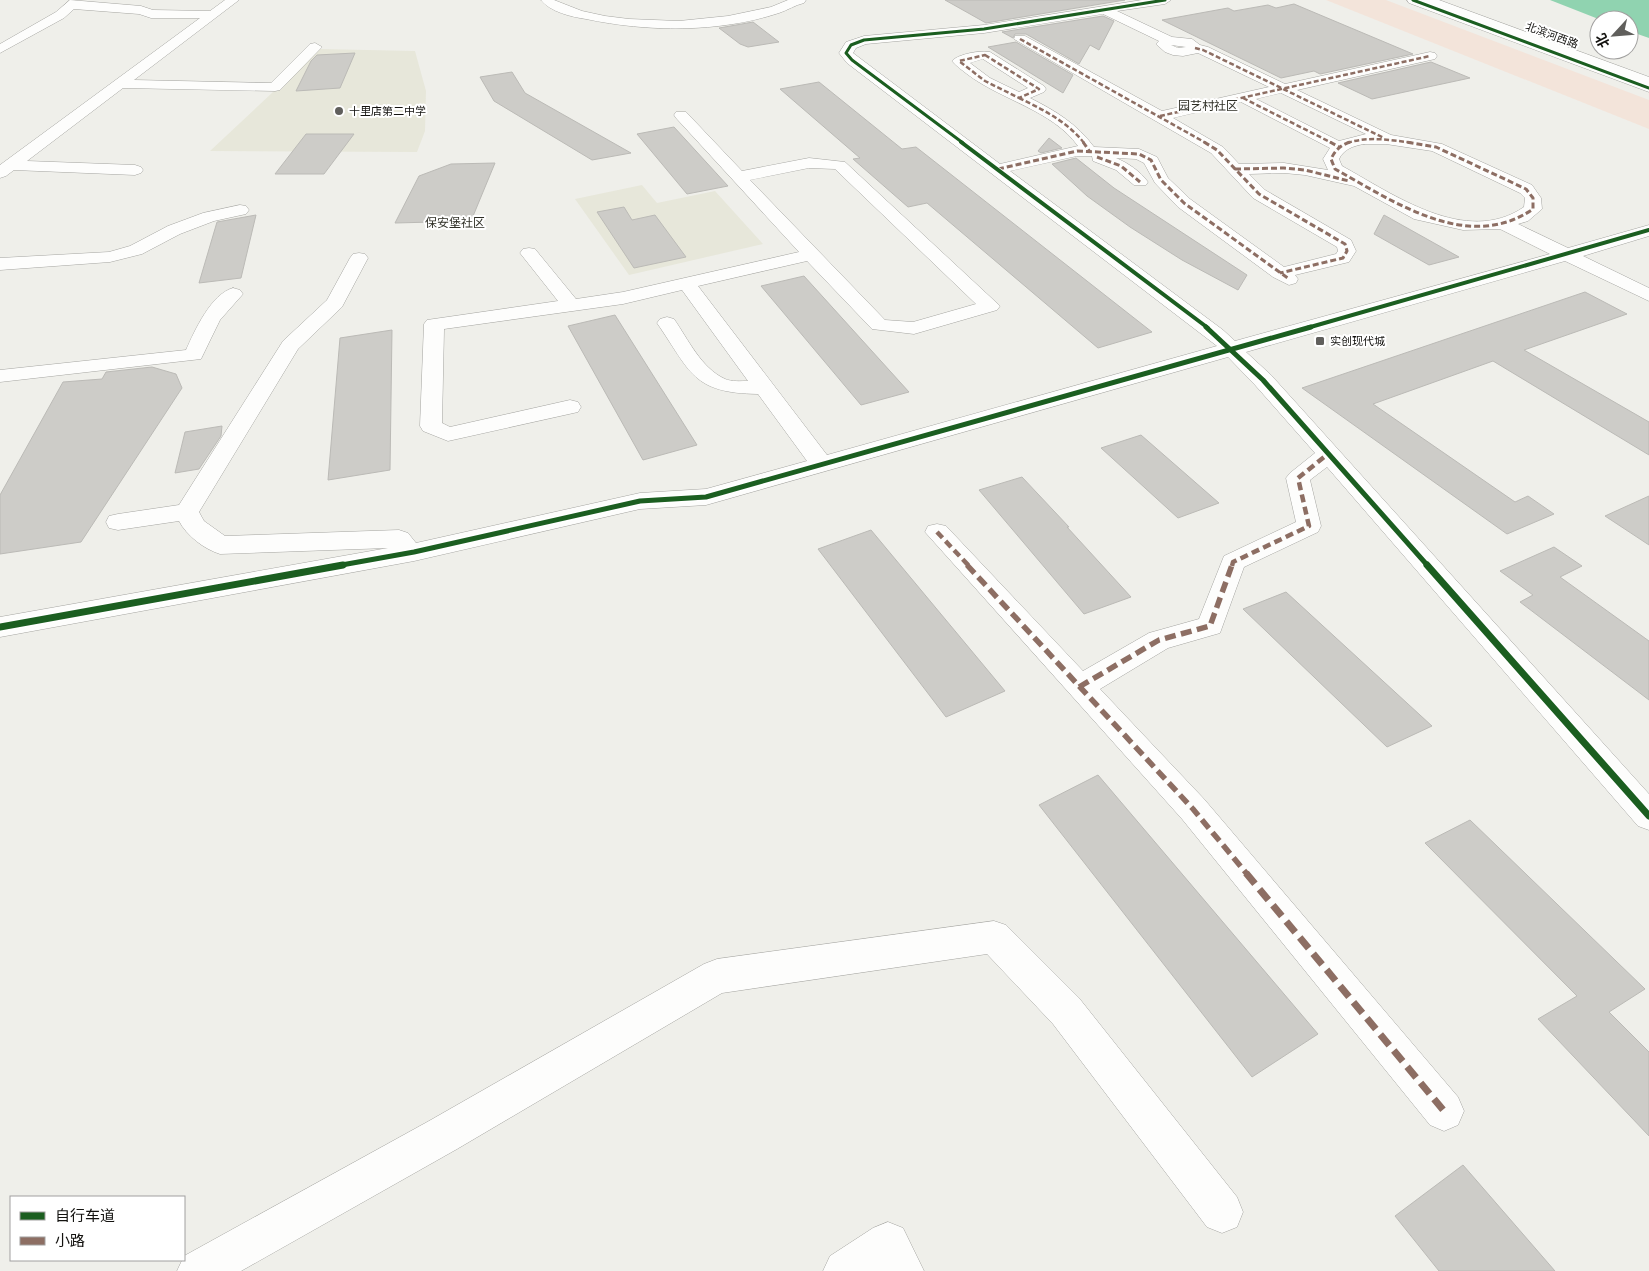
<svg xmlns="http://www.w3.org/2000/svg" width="1649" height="1271" font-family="'Titillium Web','Noto Sans SC',sans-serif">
	<rect width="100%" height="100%" fill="#efefea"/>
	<!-- built -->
	<path fill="#e7e7da" d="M319,49L415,51L426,91L425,131L417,152L210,151Z
		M642,185L657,203L715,191L763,244L629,275L575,199Z"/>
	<!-- green -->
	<path fill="#f3e4da" d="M1326,0H1386L1649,100V129Z"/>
	<!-- water -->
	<path fill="#90d3b0" d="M1550,0H1649V38L1629,31V20H1601Z"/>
	<!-- building -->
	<path fill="#cdccc8" stroke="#bbbab6" d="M945,0H1125L986,23Z
		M1294,4L1413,54L1320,74L1314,71L1281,78L1162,20L1228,8L1234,11L1268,5L1276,8Z
		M1103,16L1114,21L1099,50L1090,45L1079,64L1026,34H1015L1013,38L1002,32Z
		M753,22L779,42L748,47L740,44L719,28Z
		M1016,42L1073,75L1063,93L988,47Z
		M355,53L340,88L296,91L311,61L317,55Z
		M1431,62L1470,78L1372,99L1338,83Z
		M512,72L525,93L631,153L592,160L494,101L480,77Z
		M819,82L902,149L916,147L1152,332L1098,348L927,203L908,207L853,159L860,158L780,89Z
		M674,127L728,186L687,194L637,134Z
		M306,134H354L324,174H275Z
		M1049,138L1062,148L1041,153L1038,151Z
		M1076,158L1114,188L1247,275L1238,290L1182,260L1130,227L1087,196L1052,164Z
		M495,163L471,221L395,223L419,176L451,164Z
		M624,207L632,220L655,215L686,257L634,268L597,212Z
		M256,215L241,278L199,283L217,222Z
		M1384,215L1459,257L1429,265L1374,234Z
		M804,276L909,392L861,405L761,286Z
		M1585,292L1627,314L1524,350L1649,422V455L1493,361L1373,404L1515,502L1528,496L1554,514L1507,534L1302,388Z
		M615,315L697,445L643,460L568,326Z
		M392,330L390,470L328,480L340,338Z
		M152,367L176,374L182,388L81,542L0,554V495L63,382L102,379L106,372Z
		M222,426L221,436L199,469L175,473L185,432Z
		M1141,435L1219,503L1178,518L1101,448Z
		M1022,477L1069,527H1067L1131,597L1084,614L979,490Z
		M1649,496V545L1605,516Z
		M871,530L1005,691L946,717L818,549Z
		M1554,547L1582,566L1560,577L1649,641V700L1520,602L1533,595L1500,571Z
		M1286,592L1432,726L1387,747L1243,609Z
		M1098,775L1318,1034L1252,1077L1039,805Z
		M1470,820L1645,989L1609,1012L1649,1052V1136L1538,1019L1577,996L1425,843Z
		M1463,1165L1555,1271H1439L1395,1216Z"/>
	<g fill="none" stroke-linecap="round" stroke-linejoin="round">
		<defs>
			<path id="minor" d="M70,0L141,6L153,10L210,11L225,0H239L134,80L271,83L310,44L315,43L322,47L280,90L275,91L123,88L27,161L135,165L141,167L143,170L141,173L135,175L14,170L6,176L0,178V165L200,18H151L139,14L74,9L64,18L0,53V44L56,12Z
				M541,0H554L582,11L605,16L629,19L679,21L728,16L771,7L788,0H806L804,3C795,5 788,10 779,13C718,33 648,32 586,19C572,17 550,12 541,0Z
				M1142,0H1171L1165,4L1117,11L1172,37L1192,39L1200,45L1208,47L1285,84L1430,52L1435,53L1437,56L1435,59L1297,90L1391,135L1442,144L1532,185L1541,198L1542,209L1528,221L1518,224L1568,248L1649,225V236L1583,256L1649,288V301L1565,261L1246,352L1271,375L1649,794V830L1638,826L1327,467L1310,480L1321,526L1318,532L1244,567L1220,633L1168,648L1100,689L1204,799L1458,1097L1464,1111L1458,1125L1444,1131L1430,1125L1182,819L925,532L928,526L937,524L946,526L1083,671L1149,633L1199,619L1224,556L1296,522L1286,478L1290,473L1315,453L1255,385L1228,357L706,505L640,509L414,561L0,637V617L388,548L220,554C204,549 187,536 179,521L118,530L109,528L106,522L109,516L118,514L179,505L283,341L327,300L350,258L353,254L359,253L365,254L368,258L342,307L298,349L199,512L204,521L225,536L399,530L408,533L416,543L640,493L706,489L807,461L758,394C692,393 691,372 657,323L660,319L667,317L674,319C688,339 701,368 725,379C732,382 741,381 748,381L682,290L623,304L444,329L442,423L450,427L570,400L578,402L581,407L578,412L448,441L423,431L420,426L424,324L427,320L558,301L520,253L523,249L529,248L535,249L576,299L623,292L799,252L676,118L674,115L676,112H686L742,171L809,158L845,162L1000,306L997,310L914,334L872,329L807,261L698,286L827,455L1217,346L847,63L839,53L846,42L864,36L984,25ZM1103,14L1159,41L1156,44L1165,52L1173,55L1183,56L1198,53L1269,87L1162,111L1025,36H1015L1014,39L1211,153L1253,198L1337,247L1338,251L1336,254L1284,267L1190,199L1168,178L1157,157L1139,149L1094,147C1077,124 1056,111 1030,98L1044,92L1046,89L1044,86L990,52C981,50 958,54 952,61C956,66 962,70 967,74C1001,100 1052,110 1078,146L1000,164L853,53L856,48L866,44L984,33ZM1171,45L1186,47L1178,48ZM983,59L1028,88L1019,92L990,78L970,63ZM1281,93L1366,134L1339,141L1256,99ZM1241,102L1330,148L1323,159L1328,170L1284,163L1239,164L1223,147L1173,118ZM1364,144H1386L1432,151L1520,193L1525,198L1524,207C1466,247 1393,194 1342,166L1339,159C1344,149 1353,146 1364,144ZM1077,156H1092L1093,161L1116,170L1134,185H1146L1148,182C1140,171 1128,163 1116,158L1136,159L1144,163L1155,183L1178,207L1273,277L1289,285L1296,283L1298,279L1295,275L1349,262L1356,251L1351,240L1265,190L1249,174L1284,173L1305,175L1354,186L1414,219L1463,230L1500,229L1550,254L1235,341L1223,330L1010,171ZM809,168L835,169L976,304L913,322L885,320L750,180Z
				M1407,0H1424L1649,83V92L1409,3Z
				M240,205L246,206L249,210L246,214L214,221L180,234L142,254L110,262L0,270V258L109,252L130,246L168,226L203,213Z
				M233,288L240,290L243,294L220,320L201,359L0,382V370L186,350C195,330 211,294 233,288Z
				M994,921L1006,925L1079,998L1237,1197L1243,1212L1237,1227L1222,1233L1207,1227L1053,1024L987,954L722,993L457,1149L241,1271H177L184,1256L429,1121L704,964L717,959Z
				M888,1222L903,1228L924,1271H823L830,1256L873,1228Z"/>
			<path id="major" d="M1422,0H1439L1649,77V86L1424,3Z"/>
		</defs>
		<!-- minor casing -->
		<use href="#minor" stroke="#a5a5a1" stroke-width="1"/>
		<!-- major casing -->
		<use href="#major" stroke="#a5a5a1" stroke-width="1"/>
		<!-- minor -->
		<use href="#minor" fill="#fdfdfc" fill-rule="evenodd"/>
		<!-- major -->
		<use href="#major" fill="#fdfdfc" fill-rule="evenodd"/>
		<!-- quiet-far4 -->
		<path stroke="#8d6e63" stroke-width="2.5" stroke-dasharray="5 2.5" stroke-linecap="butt" d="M1020,39L1206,143
			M1195,48L1203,50L1384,138
			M985,55L1039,89L1019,98L985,81L959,61Z
			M1019,98C1042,109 1068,122 1084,143
			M1243,98L1332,143
			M1160,116L1430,56
			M1347,143C1369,136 1391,140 1414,143"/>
		<!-- quiet-far3 -->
		<path stroke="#8d6e63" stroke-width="3" stroke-dasharray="6 3" stroke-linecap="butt" d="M1083,142L1090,152
			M1204,142L1217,150L1259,194L1345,244L1347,251L1343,258L1280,273
			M1330,142L1339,147
			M1350,142C1341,145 1335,150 1331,159L1335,169C1393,201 1468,254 1533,209V198L1526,189L1436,147L1406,142
			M1097,157L1121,166L1140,182
			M998,169L1077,151L1139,154L1151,160L1161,180L1184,203L1289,279
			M1235,169L1284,168L1305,170L1349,181"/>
		<!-- quiet-far2 -->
		<path stroke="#8d6e63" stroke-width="4.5" stroke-dasharray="8 4.5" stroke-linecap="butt" d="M937,532L969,566
			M1232,566L1233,562L1309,526L1298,478L1328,454"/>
		<!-- quiet-far1 -->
		<path stroke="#8d6e63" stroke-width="5.5" stroke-dasharray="11 5.5" stroke-linecap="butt" d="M967,565L1193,809L1247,874
			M1079,687L1159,640L1210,626L1232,565"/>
		<!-- quiet -->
		<path stroke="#8d6e63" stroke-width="7" stroke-dasharray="14 7" stroke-linecap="butt" d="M1246,873L1444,1111"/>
		<defs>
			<path id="cycleway-far3" d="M1413,0L1649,88
				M963,143L852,60L846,53L851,45L864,40L984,29L1165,0"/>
			<path id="cycleway-far2" d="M961,142L1208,328
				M1307,328L1649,230"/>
			<path id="cycleway-far1" d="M1206,327L1263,380L1428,566
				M336,566L414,552L640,501L706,497L1311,327"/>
			<path id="cycleway" d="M1427,565L1649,816
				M0,627L343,565"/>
		</defs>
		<!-- cycleway-far3 casing -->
		<use href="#cycleway-far3" stroke="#fff" stroke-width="4.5"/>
		<!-- cycleway-far2 casing -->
		<use href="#cycleway-far2" stroke="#fff" stroke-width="5.5"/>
		<!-- cycleway-far1 casing -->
		<use href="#cycleway-far1" stroke="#fff" stroke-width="8"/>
		<!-- cycleway casing -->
		<use href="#cycleway" stroke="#fff" stroke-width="10"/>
		<!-- cycleway-far3 -->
		<use href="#cycleway-far3" stroke="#1b5e20" stroke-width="3"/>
		<!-- cycleway-far2 -->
		<use href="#cycleway-far2" stroke="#1b5e20" stroke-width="4"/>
		<!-- cycleway-far1 -->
		<use href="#cycleway-far1" stroke="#1b5e20" stroke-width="5"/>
		<!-- cycleway -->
		<use href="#cycleway" stroke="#1b5e20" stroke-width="7"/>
	</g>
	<!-- markers -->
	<g fill="#605f5c" stroke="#fff" stroke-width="2">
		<circle cx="339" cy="111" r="5"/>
		<rect x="1315" y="336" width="10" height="10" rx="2.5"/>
	</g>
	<g text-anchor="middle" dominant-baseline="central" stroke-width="4" stroke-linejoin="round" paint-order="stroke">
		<!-- far-street labels -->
		<g font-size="11" fill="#13120f" stroke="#fff">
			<text transform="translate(1552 35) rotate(20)">北滨河西路</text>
		</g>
		<!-- far-poi labels -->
		<g font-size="11" fill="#13120f" stroke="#fff" text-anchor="start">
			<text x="349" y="111">十里店第二中学</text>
			<text x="1330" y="341">实创现代城</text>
		</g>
		<!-- far-neighbourhood labels -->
		<g font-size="12" fill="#2f2f26" stroke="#fff">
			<text x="1208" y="105">园艺村社区</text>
			<text x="455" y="222">保安堡社区</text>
		</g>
	</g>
	<!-- legend -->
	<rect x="10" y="1196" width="175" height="65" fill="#ffffff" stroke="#a1a09f"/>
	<rect x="20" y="1212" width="25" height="8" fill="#1b5e20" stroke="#a1a09f"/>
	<text x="55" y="1221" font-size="15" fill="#13120f">自行车道</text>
	<rect x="20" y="1237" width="25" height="8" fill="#8d6e63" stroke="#a1a09f"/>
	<text x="55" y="1246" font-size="15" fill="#13120f">小路</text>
	<!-- north arrow -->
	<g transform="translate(1614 35) rotate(244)"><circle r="24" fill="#ffffff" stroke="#a1a09f"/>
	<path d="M0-4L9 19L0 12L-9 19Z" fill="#605f5c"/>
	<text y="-8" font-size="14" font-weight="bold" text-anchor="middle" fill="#13120f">北</text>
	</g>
</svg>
